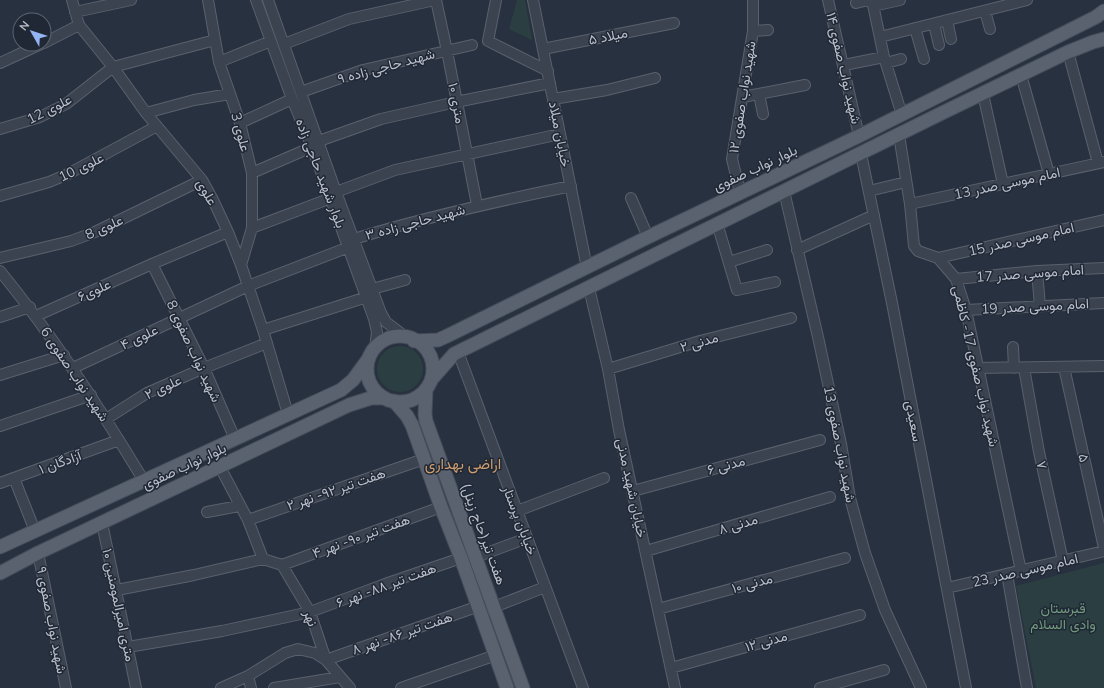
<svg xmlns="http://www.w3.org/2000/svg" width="1104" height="688" font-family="Mulish,Vazirmatn,sans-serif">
	<rect width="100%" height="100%" fill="#283140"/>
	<!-- green -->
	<path fill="#2b3f42" d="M517,0H525L532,40L509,29Z
		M377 369a23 23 0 1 1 46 0a23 23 0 1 1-46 0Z
		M1104,563V688H1036L1016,586Z"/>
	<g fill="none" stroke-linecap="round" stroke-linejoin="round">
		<defs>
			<path id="minor" d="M72,0L79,25L113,67L146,113L202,180L213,200L228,232L241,265L263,330L288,414
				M208,0L219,62L240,123L252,173V228L241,265
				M256,0L292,99L312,147L374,319L377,332L375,348
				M268,0L336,192L381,313L386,322L403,335
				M436,0L447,51L477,205
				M496,0L488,41L548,71
				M533,0L587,268
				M828,0L859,136
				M872,0L884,57L902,115
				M856,3L868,0
				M873,6L900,0
				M985,11L990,29
				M75,12L131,0
				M947,20L951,39
				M934,24L939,45
				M915,28L924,59
				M753,31L768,30
				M880,37L1027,0
				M44,43L79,25
				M284,44L349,19L435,0
				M543,49L674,23
				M1068,52L1098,163
				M219,62L271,41
				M0,63L41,44
				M886,63L901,59
				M844,65L884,57
				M1021,75L1049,174
				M301,92L363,70L472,45
				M759,94L763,114
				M983,94L1003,184
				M743,97L805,85
				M553,99L607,90L655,78
				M146,113L194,100L230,94
				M240,123L292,99
				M0,129L40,117L66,104L113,67L215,40
				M899,135L910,204L914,246L918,251L938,258L956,279L966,310L1021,571
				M319,141L381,119L456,102L550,83
				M861,154L892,303L966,688
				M252,173L312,147
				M784,191L818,337L841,444L850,498L865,553L885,610L921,688
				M869,191L906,182
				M336,192L395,170L560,134
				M740,192L732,159L753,31V0
				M0,196L49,182L68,174L157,126
				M631,198L648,237
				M910,204L1104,162
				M717,223L737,290L775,282
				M252,228L331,198
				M354,239C425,217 498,201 571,186
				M797,250L874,215
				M0,258L71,241L95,232L202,180
				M938,258L1104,220
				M729,262L767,250
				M152,264L204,368L235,439
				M0,271C54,337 100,408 144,481
				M1037,271L1040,306
				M956,279L1037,271L1104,268
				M589,288L608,369L619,430L675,688
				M372,289L405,280
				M966,310L1104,303
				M36,316L152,264L228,232
				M0,317L30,307
				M263,330L367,297
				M1013,347L1014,368
				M458,352L583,688
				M1064,367L1104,548
				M73,368L248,286L349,247
				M978,368L1104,366
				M1024,368L1039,452L1063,561
				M608,369L700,341L791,318
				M0,375L64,355
				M106,419L147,393L204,368L267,343
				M0,426L91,395
				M220,467L248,520L263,559
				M14,478L35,531
				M0,483L119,440
				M633,491L820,440
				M517,511L604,478
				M207,512L239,506
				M248,520L424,459
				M102,523L136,688
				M646,551L830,497
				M38,553L66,688
				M476,557L527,538
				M282,565L441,507
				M1007,574L1027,688
				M947,588L1104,551
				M117,590L194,575L263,559L282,565L310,612L326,660L350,688
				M494,607L545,587
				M658,609L845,558
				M128,647L222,631L310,612L385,584L461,558
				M671,668L860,615
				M248,676L251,688
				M221,688L248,676L285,653L298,649L315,653L326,660L479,606
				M274,688L340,677
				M401,688L496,655
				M820,688L884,670"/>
			<path id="major" d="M367 369a33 33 0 1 1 66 0a33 33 0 1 1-66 0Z
				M414,341L438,340L447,336L648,237L859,136L1096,17L1104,11
				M431,380L454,354L944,112L1068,52L1093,42L1104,39
				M426,389L425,414L426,421L523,688
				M394,401L407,416L412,425L441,507L461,558L507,688
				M0,547L341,390L353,380L369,358
				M0,573L38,553L349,405L371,398H384"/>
		</defs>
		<!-- minor casing -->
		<use href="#minor" stroke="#5a616d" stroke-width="12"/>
		<!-- major casing -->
		<use href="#major" stroke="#454c59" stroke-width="15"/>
		<!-- minor -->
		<use href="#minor" stroke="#3c4350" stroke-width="10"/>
		<!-- major -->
		<use href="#major" stroke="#5a6270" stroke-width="13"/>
	</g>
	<g text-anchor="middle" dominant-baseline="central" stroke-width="3" stroke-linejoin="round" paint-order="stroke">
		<!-- street labels -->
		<g font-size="14" fill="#b9beca" stroke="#202835">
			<text transform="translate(608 36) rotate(-11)">میلاد ۵</text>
			<text transform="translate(386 66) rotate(-15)">شهید حاجی زاده ۹</text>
			<text transform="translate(844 68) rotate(77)">شهید نواب صفوی ۱۴</text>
			<text transform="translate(742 97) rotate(-81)">شهید نواب صفوی ۱۲</text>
			<text transform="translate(457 103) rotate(79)">۱۰ متری</text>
			<text transform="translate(49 109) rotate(-27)">علوی 12</text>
			<text transform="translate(241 132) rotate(75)">علوی 3</text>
			<text transform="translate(560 134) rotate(79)">خیابان میلاد</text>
			<text transform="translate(81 167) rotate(-26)">علوی 10</text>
			<text transform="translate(755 168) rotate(-25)">بلوار نواب صفوی</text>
			<text transform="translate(321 173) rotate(69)">بلوار شهید حاجی زاده</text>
			<text transform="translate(1007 183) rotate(-12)">امام موسی صدر 13</text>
			<text transform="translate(207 192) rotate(60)">علوی</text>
			<text transform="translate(415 222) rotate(-15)">شهید حاجی زاده ۳</text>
			<text transform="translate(104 227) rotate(-24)">علوی 8</text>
			<text transform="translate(1021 239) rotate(-13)">امام موسی صدر 15</text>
			<text transform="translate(1030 273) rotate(-4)">امام موسی صدر 17</text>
			<text transform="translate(94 290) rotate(-24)">علوی۶</text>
			<text transform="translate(1035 306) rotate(-3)">امام موسی صدر 19</text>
			<text transform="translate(139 337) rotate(-25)">علوی ۴</text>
			<text transform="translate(699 342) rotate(-16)">مدنی ۲</text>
			<text transform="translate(194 351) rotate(65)">شهید نواب صفوی 8</text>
			<text transform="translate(976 366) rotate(77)">شهید نواب صفوی 17- کاظمی</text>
			<text transform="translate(75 374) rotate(56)">شهید نواب صفوی 6</text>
			<text transform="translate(163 387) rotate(-25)">علوی ۲</text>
			<text transform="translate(914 421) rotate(79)">سعیدی</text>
			<text transform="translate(840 444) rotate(79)">شهید نواب صفوی 13</text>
			<text transform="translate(1084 458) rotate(77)">۵</text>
			<text transform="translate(60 462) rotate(-20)">آزادگان ۱</text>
			<text transform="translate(726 465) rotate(-15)">مدنی ۶</text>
			<text transform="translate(1042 465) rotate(78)">۷</text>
			<text transform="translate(184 466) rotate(-25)">بلوار نواب صفوی</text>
			<text transform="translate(632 488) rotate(78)">خیابان شهید مدنی</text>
			<text transform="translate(336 489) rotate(-19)">هفت تیر ۹۲- نهر ۲</text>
			<text transform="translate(520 520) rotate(69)">خیابان پرستار</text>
			<text transform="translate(738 524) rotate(-16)">مدنی ۸</text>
			<text transform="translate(484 534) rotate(70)">هفت تیر(حاج زینل)</text>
			<text transform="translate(361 536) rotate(-20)">هفت تیر ۹۰- نهر ۴</text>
			<text transform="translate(1025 570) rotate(-13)">امام موسی صدر 23</text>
			<text transform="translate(752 583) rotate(-15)">مدنی ۱۰</text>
			<text transform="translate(386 585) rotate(-20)">هفت تیر ۸۸- نهر ۶</text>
			<text transform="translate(119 605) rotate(78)">۱۰ متری امیرالمومنین</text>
			<text transform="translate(311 618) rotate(69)">نهر</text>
			<text transform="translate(52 620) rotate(79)">شهید نواب صفوی ۹</text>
			<text transform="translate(402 633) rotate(-19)">هفت تیر ۸۶- نهر ۸</text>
			<text transform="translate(766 641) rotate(-16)">مدنی ۱۲</text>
		</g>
		<!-- park labels -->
		<g font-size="14" fill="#719a7d" stroke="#202835">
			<text x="1063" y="608">قبرستان<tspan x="1063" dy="16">وادی السلام</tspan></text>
		</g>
		<!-- neighbourhood labels -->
		<g font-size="15" fill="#d09e6e" stroke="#202835">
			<text x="463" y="463">اراضی بهداری</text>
		</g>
	</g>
	<!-- north arrow -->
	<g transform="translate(32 32) rotate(309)"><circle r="19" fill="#202835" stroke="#5d6471"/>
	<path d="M0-3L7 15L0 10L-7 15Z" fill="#95b4f3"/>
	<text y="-6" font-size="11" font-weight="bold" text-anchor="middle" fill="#b9beca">N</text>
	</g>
</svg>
